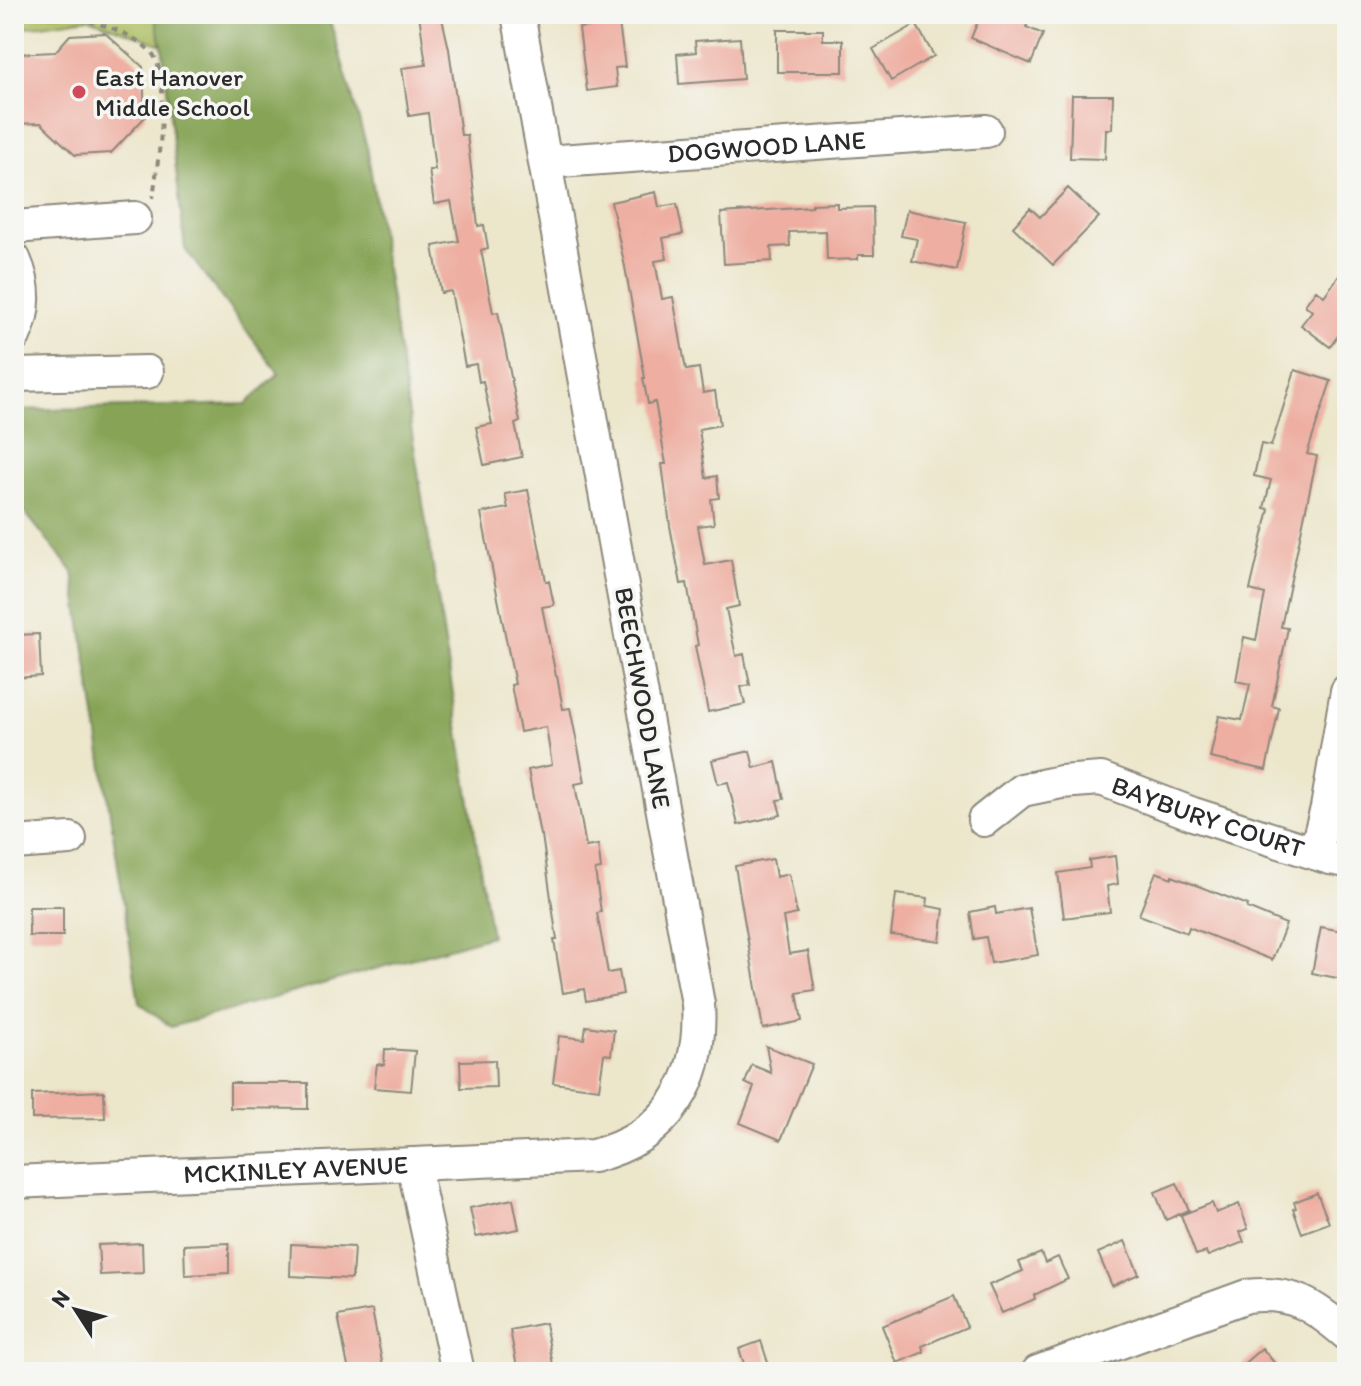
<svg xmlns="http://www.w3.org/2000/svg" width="1361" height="1386" font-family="Itim,sans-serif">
	<rect width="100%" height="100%" fill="#f6f6f2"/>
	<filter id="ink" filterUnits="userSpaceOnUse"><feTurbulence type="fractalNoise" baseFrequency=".0125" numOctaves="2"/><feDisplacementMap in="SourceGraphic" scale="16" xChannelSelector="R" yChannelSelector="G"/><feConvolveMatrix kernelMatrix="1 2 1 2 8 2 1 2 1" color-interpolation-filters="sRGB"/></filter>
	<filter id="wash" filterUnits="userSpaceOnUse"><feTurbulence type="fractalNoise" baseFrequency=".006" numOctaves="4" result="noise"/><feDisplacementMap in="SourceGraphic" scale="32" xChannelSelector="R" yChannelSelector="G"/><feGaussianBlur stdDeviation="1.8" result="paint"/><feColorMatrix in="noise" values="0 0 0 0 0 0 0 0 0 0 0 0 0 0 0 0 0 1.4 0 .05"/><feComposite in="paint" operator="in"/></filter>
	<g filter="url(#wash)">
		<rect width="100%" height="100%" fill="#ece6cb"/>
		<!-- green -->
		<path fill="#aabc5f" stroke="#6a7445" stroke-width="2" d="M14,14H154L162,45L89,18L14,29Z"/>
		<!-- forest -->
		<path fill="#87a456" stroke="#596840" stroke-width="2" d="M154,14H328L367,147L491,936L171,1027L139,1003L73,572L14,499V410L246,404L279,374L185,249L162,45Z"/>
		<g id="blocks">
			<!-- building -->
			<path fill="#eeaea1" d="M419,14H441L449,49L461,135H467L478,226L484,225L488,248L481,250L493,313L498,312L520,422L515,424L522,457L484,465L476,427L492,424L483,381L479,382L476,364L465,366L451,291L441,293L433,246L459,241L451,201L434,204L429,170H435L428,113L409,116L402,68L426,65Z
				M981,14H1032L1026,27L1043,34L1031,64L971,38Z
				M619,23L625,67L615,68L617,87L587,91L579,28Z
				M916,24L934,56L891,81L873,49Z
				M777,30H823V40H843V72H777Z
				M105,33L143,67L145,117L111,153L75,155L41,123L14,124V54L55,52L70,35Z
				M740,38L743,79L679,84L677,54L696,52L695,41Z
				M1072,95H1113L1112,129H1106L1105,159L1070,158Z
				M1068,188L1099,217L1053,265L1013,227L1030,208L1040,217Z
				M656,192L659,207L677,204L683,234L663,238L667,259L655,261L662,299L673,297L686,370L699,368L703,393L715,391L720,425L699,429L706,478L717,476L719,498L711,499L714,524L698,526L705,565L731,560L739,606L726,609L736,656L744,654L750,685L741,687L745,704L708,712L695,646L698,645L687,583L681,584L670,526L662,464H666L655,402L648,404L643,378H645L625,267L611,202Z
				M837,203V208L873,207L874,255H858V259L827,260L826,231L789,232L790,246L771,247L772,261L724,264L721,213L812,207V204Z
				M907,210L966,222L957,270L912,261L917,239L901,236Z
				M1347,265V323L1330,347L1301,325L1312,311L1305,305L1316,290L1324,296Z
				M1295,370L1331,381L1307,454L1317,456L1281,627L1288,628L1272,706L1279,708L1266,770L1210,758L1219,716L1242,720L1250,684L1236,681L1244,637L1256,640L1265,594L1250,590L1269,509L1264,508L1271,480L1254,476L1261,444L1271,446Z
				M528,490L546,581H549L554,605L542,607L556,676H557L563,709L570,708L585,782L575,784L586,847L598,845L601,869L595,870L601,912L597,913L608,973L619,971L623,994L586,1001L584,989L563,993L554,940H557L542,835H540L528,770L552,765L546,727L520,732L511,685L515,684L481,513L508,508L505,494Z
				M39,634L41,676L15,678L14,635Z
				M750,751L754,768L776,762L784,799L777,800L781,815L738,825L728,782L718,784L712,760Z
				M1115,856L1118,884L1107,886L1110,912L1064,918L1058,873L1090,868L1089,860Z
				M773,859L776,877L789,874L797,914L783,917L789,954L808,951L815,990L797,993L802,1021L763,1029L735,866Z
				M1156,872L1172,878V876L1248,905L1247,908L1286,924L1272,960L1189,927L1187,933L1139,915Z
				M896,894L928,898L927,906L944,909L940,941L891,935Z
				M29,907H63V936H29Z
				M995,907L996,914L1029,908L1038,955L991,963L986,937L974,939L970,912Z
				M1321,927L1347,932V980L1312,973Z
				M586,1026L614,1030L611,1055L604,1054L599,1089L553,1083L559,1036L584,1039Z
				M766,1046L812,1064L781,1140L740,1123L754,1087L745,1083L752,1065L771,1073Z
				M385,1049L415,1051L411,1091L374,1088L377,1064L384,1065Z
				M495,1060L496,1087L461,1088L460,1061Z
				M230,1083H308V1109L230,1108Z
				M104,1091L105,1118L32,1119V1094Z
				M1177,1183L1189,1210L1166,1220L1155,1192Z
				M1317,1193L1329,1223L1302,1233L1293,1209L1296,1208L1294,1202Z
				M513,1199L519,1229L476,1237L470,1208Z
				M1212,1203L1216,1213L1239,1204L1248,1229L1240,1232L1244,1242L1208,1256L1206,1252L1196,1255L1181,1215Z
				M1125,1241L1139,1274L1112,1286L1098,1253Z
				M142,1243L143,1273L100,1275L98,1245Z
				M229,1243V1273L185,1275L184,1245Z
				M291,1244L354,1247L352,1279L290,1276Z
				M1041,1253L1045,1263L1058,1257L1068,1279L1034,1295L1035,1299L1002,1313L989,1285L1023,1271L1019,1262Z
				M954,1296L967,1327L922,1346L924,1352L897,1363L882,1326Z
				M372,1310L384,1372H349L338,1316Z
				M545,1323L554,1370L544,1372H518L510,1330Z
				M761,1341L771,1372H747L739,1349Z
				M1262,1348L1282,1372H1234Z"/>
		</g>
	</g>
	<g filter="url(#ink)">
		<use href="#blocks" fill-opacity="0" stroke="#8c887b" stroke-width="2"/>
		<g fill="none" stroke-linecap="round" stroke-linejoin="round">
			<defs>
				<g id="minor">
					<path id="s1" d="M545,162L986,131"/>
					<path d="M14,227L135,218"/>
					<path d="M14,259C26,285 26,311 14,336"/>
					<path d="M14,375L147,372"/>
					<path id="s2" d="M984,820L1022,790L1061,782L1101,779L1193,814L1330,858L1347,861"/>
					<path d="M14,843L70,839"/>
					<path d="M1315,853L1327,808L1347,691"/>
					<path d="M413,1164L458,1372"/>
					<path id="s3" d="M14,1182L593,1156C669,1137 703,1079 698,1004L518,14"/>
					<path d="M1038,1372L1247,1296C1292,1291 1313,1305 1347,1334"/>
				</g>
			</defs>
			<!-- minor casing -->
			<use href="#minor" stroke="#8c887b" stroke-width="36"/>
			<!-- path -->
			<path stroke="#8c887b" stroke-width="4" stroke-dasharray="6 6" stroke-linecap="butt" d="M66,14C95,23 130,30 151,52C173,76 157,165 153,198
				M14,15L55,14"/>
			<!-- minor -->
			<use href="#minor" stroke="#fff" stroke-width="32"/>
		</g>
	</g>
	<!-- markers -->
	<circle fill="#d1495b" stroke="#f6f6f2" stroke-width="3" cx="79" cy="92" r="8"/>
	<g text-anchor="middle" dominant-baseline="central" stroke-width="7" stroke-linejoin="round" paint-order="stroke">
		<!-- poi labels -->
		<g font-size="26" fill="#2b2b2b" stroke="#f6f6f2" text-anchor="start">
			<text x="95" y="77">East Hanover<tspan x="95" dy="30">Middle School</tspan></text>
		</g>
		<!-- street labels -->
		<g font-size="26" fill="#2b2b2b" stroke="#f6f6f2">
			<text stroke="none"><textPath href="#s1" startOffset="222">DOGWOOD LANE</textPath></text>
			<text transform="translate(643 698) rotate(80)">BEECHWOOD LANE</text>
			<text stroke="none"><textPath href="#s2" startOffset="242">BAYBURY COURT</textPath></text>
			<text stroke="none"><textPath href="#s3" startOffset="282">MCKINLEY AVENUE</textPath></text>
		</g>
	</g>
	<!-- margin -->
	<rect width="1361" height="1386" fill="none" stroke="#f6f6f2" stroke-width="48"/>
	<!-- north arrow -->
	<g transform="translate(76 1310) rotate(306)" stroke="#f6f6f2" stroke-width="6" paint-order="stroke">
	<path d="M0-6L14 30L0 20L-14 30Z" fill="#2b2b2b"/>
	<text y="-12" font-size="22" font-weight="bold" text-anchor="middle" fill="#2b2b2b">N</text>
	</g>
</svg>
